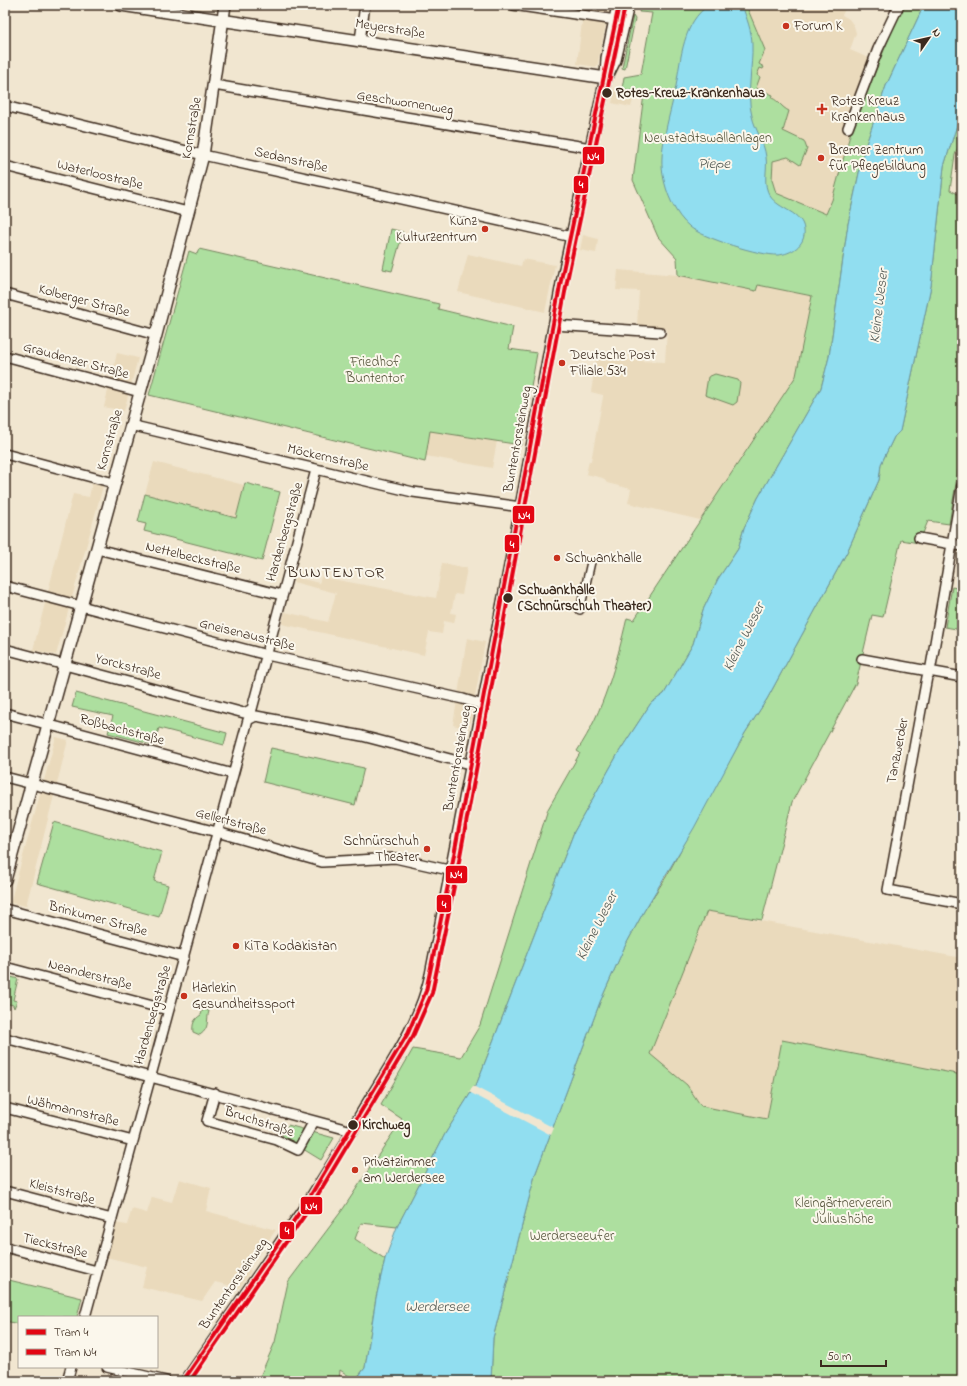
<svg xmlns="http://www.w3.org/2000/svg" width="967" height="1386" font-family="'Indie Flower',sans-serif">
	<rect width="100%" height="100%" fill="#f1e6d0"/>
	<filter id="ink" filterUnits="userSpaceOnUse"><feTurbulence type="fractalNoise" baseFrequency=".025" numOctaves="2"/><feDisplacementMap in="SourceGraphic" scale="8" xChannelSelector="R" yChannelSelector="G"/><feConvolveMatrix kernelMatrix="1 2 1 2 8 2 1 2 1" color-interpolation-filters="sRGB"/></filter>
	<g filter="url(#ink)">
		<!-- built -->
		<path fill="#eadabc" d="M584,5H610L597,67L577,64Z
			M746,5H847L842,15L849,19L854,26L856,33L850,50L878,62L853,124L832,200L826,214L776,193L772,180L773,161L788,157L804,141L783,131L781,107L776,100L772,98L773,95L756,88L760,77L757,75L760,68L764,66L759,64L765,50Z
			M615,88L635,92L631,107L612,103Z
			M583,235L598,239L596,253L580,250Z
			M468,254L521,266L523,259L555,265L545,312L458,292Z
			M618,270L678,275L756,291L758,285L812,296L796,376L700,520L628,503L631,489L607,483L603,478L586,474L589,461H591L603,397V395L591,392L596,359L665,362L667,329L637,326L639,291L616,290Z
			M117,353L138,358L124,411L104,407Z
			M430,430L497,441L492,468L426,456Z
			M154,462L244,485L236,518L145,494Z
			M92,483L103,486L56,655L33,650L73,494L89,497Z
			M442,563L467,568L462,595L455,594L451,613L456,614L454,623L444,621L442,634L429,632L424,655L282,624L285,612L328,622L336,593L293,582L295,577L319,583L321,577L436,598Z
			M467,638L485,642L469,729L453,725Z
			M56,737L68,740L26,906L10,903Z
			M707,911L962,958V1076L782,1040L767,1119L701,1106L687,1085L650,1054Z
			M179,1179L211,1188L206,1211L276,1230L248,1269L251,1271L240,1288L215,1282L202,1301L142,1287L147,1267L106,1257L115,1223L127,1225L132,1209L147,1213L152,1197L172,1202Z"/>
		<!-- green -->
		<path fill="#addf9f" stroke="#74845e" d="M641,5H746L765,50L759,64L764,67L763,69L760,68L757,75L760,77L756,88L773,95L772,98C779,101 781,107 789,111L783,131L804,141L807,149L800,165L788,157L773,161L772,180L776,193L826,214L832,200L853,124L903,5H924L886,86L864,150L848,224L829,357L821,388L758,498L744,528L738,549L718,579L703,610L693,644L664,694L651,703L619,752L574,832L477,1083L445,1134L397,1227L361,1223L355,1239L385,1259L376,1298L365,1368L355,1380L340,1370L339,1381H258L275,1342L288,1282L343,1209L402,1119L381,1105L413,1049L461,1057L480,1025L548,809L580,753L577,751C604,711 616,664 627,618L634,620L796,376L812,296L758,285L756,291L678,275L677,258L658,237L633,180L644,94L622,89L624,77L641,74L652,13L639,12Z
			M633,16L635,19L625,69L622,68Z
			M962,109V137L955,155L950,190L962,196V448L949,524L928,521L919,543L901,540L883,617L872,615L856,683L792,802L762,920L707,911L650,1054L687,1085L701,1106L767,1119L782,1040L962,1075V1381H491L493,1338L535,1175L600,1002L624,948L644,911L666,877L745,733L767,699L847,552L879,480L881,464L894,437L900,431L931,286L944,166Z
			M391,229L403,232L392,271L383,269Z
			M199,249L439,304L438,309L513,327L509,349L537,353L521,445L430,431L425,462L149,395L189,251L197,254Z
			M715,374L738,380L740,383L737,402L733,405L705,395L708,377Z
			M245,483L280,492L262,561L144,531L146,524L138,522L145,494L236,518Z
			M952,587L962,589V630L945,627Z
			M76,693L227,733L224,745L159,728L154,745L108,733L113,716L72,707Z
			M271,748L364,768L355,805L263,782Z
			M54,822L162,852L154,881L168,885L159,917L37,883Z
			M5,975L18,979L13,1000L17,1001L14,1008L13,1005L5,1003Z
			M203,1009L209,1011C206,1021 210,1028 200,1035L193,1032C192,1024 194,1019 201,1015Z
			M288,1125L306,1130L298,1146L281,1138Z
			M312,1132L334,1138L321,1160L303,1149Z
			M5,1279L82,1298L77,1317H19V1324L5,1321Z"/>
		<!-- water -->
		<path fill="#91def0" stroke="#6f969c" d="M709,5H742C746,17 752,31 752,44C753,66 746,94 752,116C755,130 764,141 766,157C768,170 762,184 770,196C779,210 803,212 804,230C806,245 791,254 778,255C761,256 703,238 690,227C675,215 666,193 663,175C658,148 671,113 676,86C681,58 683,22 709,5Z
			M924,5H962V109L944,166L931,286L900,431L894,437L881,464L879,480L847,552L767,699L745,733L694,828L644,911L624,948L600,1002L535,1175L493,1338L491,1381H355L365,1368L376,1298L385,1259L397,1227L445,1134L477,1083L574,832L619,752L651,703L664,694L693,644L703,610L718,579L738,549L744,528L758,498L821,388L829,357L848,224L864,150L886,86Z"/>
		<!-- pier -->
		<path fill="#f1e6d0" d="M473,1086L554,1128L551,1135L469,1092Z"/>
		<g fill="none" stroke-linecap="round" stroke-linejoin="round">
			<defs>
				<path id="pedestrian" d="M580,610L591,562"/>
				<path id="minor" d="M513,5L616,20
					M360,40L365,5
					M214,85L591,148
					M5,106L203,155L572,237
					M848,128L878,49L899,5
					M5,166L188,212
					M5,294L156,335
					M554,325L660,332
					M5,356L140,392
					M130,425L413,492L521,507
					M5,454L114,483
					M962,486L930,672L927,677L888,890L962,904
					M919,538L962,546
					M97,549L282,595
					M5,586L267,655L463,699L483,705
					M5,649L244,713L252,709L316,470
					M862,659L962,677
					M5,713L233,774
					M5,777L217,832L322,862L395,858L453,871
					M5,842L14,845
					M5,909L184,957
					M5,967L168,1010
					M5,1038L352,1131L309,1200L185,1381
					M215,1093L207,1121L277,1140L298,1150L314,1121
					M5,1108L133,1141
					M5,1191L112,1219
					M5,1247L97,1271
					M85,1317L248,720L256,716L362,736L473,765
					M107,1367L166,1381
					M67,1381L71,1367"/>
				<path id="tertiary" d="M121,5L606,78
					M608,74L615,60L628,5
					M5,880L156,335L203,155L225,5
					M352,1131C380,1079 418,1033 431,975L514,545L563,278L606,78L607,58L618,5"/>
			</defs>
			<!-- pedestrian casing -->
			<use href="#pedestrian" stroke="#3b2a1e" stroke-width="10"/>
			<!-- minor casing -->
			<use href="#minor" stroke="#3b2a1e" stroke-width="12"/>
			<!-- tertiary casing -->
			<use href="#tertiary" stroke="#3b2a1e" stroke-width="14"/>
			<!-- pedestrian -->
			<use href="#pedestrian" stroke="#fbf7ec" stroke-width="7"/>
			<!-- minor -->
			<use href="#minor" stroke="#fbf7ec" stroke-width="9"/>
			<!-- tertiary -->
			<use href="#tertiary" stroke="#fbf7ec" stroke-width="11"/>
			<defs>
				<path id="tram-1" d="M183,1381L306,1203L408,1033L426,991L451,871L562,275L619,5"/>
				<path id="tram-2" d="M190,1381L311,1206L413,1036L432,993L457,872L568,276L625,6"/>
			</defs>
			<!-- tram-1 casing -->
			<use href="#tram-1" stroke="#fbf7ec" stroke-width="7"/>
			<!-- tram-2 casing -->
			<use href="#tram-2" stroke="#fbf7ec" stroke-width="7"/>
			<!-- tram-1 -->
			<use href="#tram-1" stroke="#e30613" stroke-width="4"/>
			<!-- tram-2 -->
			<use href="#tram-2" stroke="#e30613" stroke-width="4"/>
		</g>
	</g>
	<!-- markers -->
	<g fill="#c8321e" stroke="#fbf7ec" stroke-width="1.5">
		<circle cx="786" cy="26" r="4"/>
		<path d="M820 103h4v4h4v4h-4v4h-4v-4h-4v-4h4z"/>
		<circle cx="821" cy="158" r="4"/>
		<circle cx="485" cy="229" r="4"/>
		<circle cx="562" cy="363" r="4"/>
		<circle cx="557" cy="558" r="4"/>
		<circle cx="427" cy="849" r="4"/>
		<circle cx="236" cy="946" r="4"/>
		<circle cx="184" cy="996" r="4"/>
		<circle cx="355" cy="1170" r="4"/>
	</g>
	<g fill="#3b2a1e" stroke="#fbf7ec" stroke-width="1.5">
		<circle cx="607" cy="93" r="5.5"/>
		<circle cx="508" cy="598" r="5.5"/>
		<circle cx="353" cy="1125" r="5.5"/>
	</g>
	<g text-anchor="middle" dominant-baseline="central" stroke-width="4" stroke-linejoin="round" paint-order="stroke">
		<!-- poi labels -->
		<g font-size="14" fill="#3b2a1e" stroke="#fbf7ec" text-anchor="start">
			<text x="794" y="26">Forum K</text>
			<text x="831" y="101">Rotes Kreuz<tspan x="831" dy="16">Krankenhaus</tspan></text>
			<text x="829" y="150">Bremer Zentrum<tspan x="829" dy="16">für Pflegebildung</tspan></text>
			<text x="477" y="221" text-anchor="end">Kunz<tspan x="477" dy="16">Kulturzentrum</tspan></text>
			<text x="570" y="355">Deutsche Post<tspan x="570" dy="16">Filiale 534</tspan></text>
			<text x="565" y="558">Schwankhalle</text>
			<text x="419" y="841" text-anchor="end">Schnürschuh<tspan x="419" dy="16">Theater</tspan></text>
			<text x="244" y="946">KiTa Kodakistan</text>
			<text x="192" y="988">Harlekin<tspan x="192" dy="16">Gesundheitssport</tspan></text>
			<text x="363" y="1162">Privatzimmer<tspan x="363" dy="16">am Werdersee</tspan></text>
		</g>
		<!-- street labels -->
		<g font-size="14" fill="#3b2a1e" stroke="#fbf7ec">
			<text transform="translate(390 29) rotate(9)">Meyerstraße</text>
			<text transform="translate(405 103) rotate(9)">Geschwornenweg</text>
			<text transform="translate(192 128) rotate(-80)">Kornstraße</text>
			<text transform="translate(291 160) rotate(13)">Sedanstraße</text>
			<text transform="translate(100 175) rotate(14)">Waterloostraße</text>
			<text transform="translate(84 301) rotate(15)">Kolberger Straße</text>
			<text transform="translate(76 361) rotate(15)">Graudenzer Straße</text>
			<text transform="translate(518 439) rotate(-80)">Buntentorsteinweg</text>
			<text transform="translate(110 440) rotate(-74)">Kornstraße</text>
			<text transform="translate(328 458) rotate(13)">Möckernstraße</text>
			<text transform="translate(285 532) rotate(-74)">Hardenbergstraße</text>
			<text transform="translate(193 558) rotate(14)">Nettelbeckstraße</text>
			<text transform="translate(247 635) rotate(14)">Gneisenaustraße</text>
			<text transform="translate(128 667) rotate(15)">Yorckstraße</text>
			<text transform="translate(122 730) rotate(15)">Roßbachstraße</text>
			<text transform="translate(898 751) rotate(-79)">Tanzwerder</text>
			<text transform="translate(458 758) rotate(-80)">Buntentorsteinweg</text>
			<text transform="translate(231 822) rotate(15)">Gellertstraße</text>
			<text transform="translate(98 919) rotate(15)">Brinkumer Straße</text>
			<text transform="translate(90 975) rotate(15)">Neanderstraße</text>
			<text transform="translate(153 1015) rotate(-74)">Hardenbergstraße</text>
			<text transform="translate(73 1111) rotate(14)">Wähmannstraße</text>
			<text transform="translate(259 1122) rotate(18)">Bruchstraße</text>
			<text transform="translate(62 1192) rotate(15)">Kleiststraße</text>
			<text transform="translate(55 1246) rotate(14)">Tieckstraße</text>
			<text transform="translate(234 1284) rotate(-55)">Buntentorsteinweg</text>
		</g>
		<!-- stop labels -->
		<g font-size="14" font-weight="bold" fill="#3b2a1e" stroke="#fbf7ec" text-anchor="start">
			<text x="616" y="93">Rotes-Kreuz-Krankenhaus</text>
			<text x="518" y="590">Schwankhalle<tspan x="518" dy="16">(Schnürschuh Theater)</tspan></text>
			<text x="362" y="1125">Kirchweg</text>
		</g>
		<!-- park labels -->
		<g font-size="14" fill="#58573e" stroke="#fbf7ec">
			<text x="708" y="138">Neustadtswallanlagen</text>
			<text x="375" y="362">Friedhof<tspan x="375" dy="16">Buntentor</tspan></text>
			<text x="843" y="1203">Kleingärtnerverein<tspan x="843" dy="16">Juliushöhe</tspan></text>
			<text x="572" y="1236">Werderseeufer</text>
		</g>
		<!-- water labels -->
		<g font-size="15" font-style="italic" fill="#505752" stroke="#fbf7ec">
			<text x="714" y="164">Piepe</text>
			<text transform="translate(879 306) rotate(-83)">Kleine Weser</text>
			<text transform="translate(744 637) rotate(-63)">Kleine Weser</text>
			<text transform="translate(597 926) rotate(-63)">Kleine Weser</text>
			<text x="437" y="1307">Werdersee</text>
		</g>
		<!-- quarter labels -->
		<g font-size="16" letter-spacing="1" fill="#3b2a1e" stroke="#fbf7ec">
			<text x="336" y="573">BUNTENTOR</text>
		</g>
	</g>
	<g stroke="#fbf7ec" stroke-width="1.5">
		<rect x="582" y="146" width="23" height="19" rx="4" fill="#e30613"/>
		<rect x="573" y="175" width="16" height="19" rx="4" fill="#e30613"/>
		<rect x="512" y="505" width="23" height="19" rx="4" fill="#e30613"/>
		<rect x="504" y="534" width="16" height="19" rx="4" fill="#e30613"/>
		<rect x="445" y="865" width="23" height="19" rx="4" fill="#e30613"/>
		<rect x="436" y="894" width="16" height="19" rx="4" fill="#e30613"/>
		<rect x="300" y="1196" width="23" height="19" rx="4" fill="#e30613"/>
		<rect x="279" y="1221" width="16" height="19" rx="4" fill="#e30613"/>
	</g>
	<g font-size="11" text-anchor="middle" font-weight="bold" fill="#fff">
		<text x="593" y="160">N4</text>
		<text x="581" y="188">4</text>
		<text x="524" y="519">N4</text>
		<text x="512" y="548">4</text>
		<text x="456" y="878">N4</text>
		<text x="444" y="908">4</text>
		<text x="311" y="1210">N4</text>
		<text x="287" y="1234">4</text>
	</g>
	<!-- margin -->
	<rect width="967" height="1386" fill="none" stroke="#fbf7ec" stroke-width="20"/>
	<rect x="10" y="10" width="947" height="1366" fill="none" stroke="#3b2a1e" stroke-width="1.5" filter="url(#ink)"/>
	<!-- legend -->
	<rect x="18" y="1316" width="140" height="52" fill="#fbf7ec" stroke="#aea59a"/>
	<rect x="26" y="1329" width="20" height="6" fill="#e30613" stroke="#aea59a"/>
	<text x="54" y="1336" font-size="12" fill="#3b2a1e">Tram 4</text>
	<rect x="26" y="1349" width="20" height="6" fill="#e30613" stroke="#aea59a"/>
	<text x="54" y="1356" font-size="12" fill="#3b2a1e">Tram N4</text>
	<!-- north arrow -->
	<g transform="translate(929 38) rotate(56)" stroke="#fbf7ec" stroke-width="3" paint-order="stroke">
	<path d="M0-3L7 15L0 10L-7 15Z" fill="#3b2a1e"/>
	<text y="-6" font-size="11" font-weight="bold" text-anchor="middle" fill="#3b2a1e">N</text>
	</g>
	<!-- scale -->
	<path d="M821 1360v6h65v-6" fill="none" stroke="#3b2a1e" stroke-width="2"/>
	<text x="827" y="1360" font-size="12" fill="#3b2a1e" stroke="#fbf7ec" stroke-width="3" paint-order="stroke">50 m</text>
</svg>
